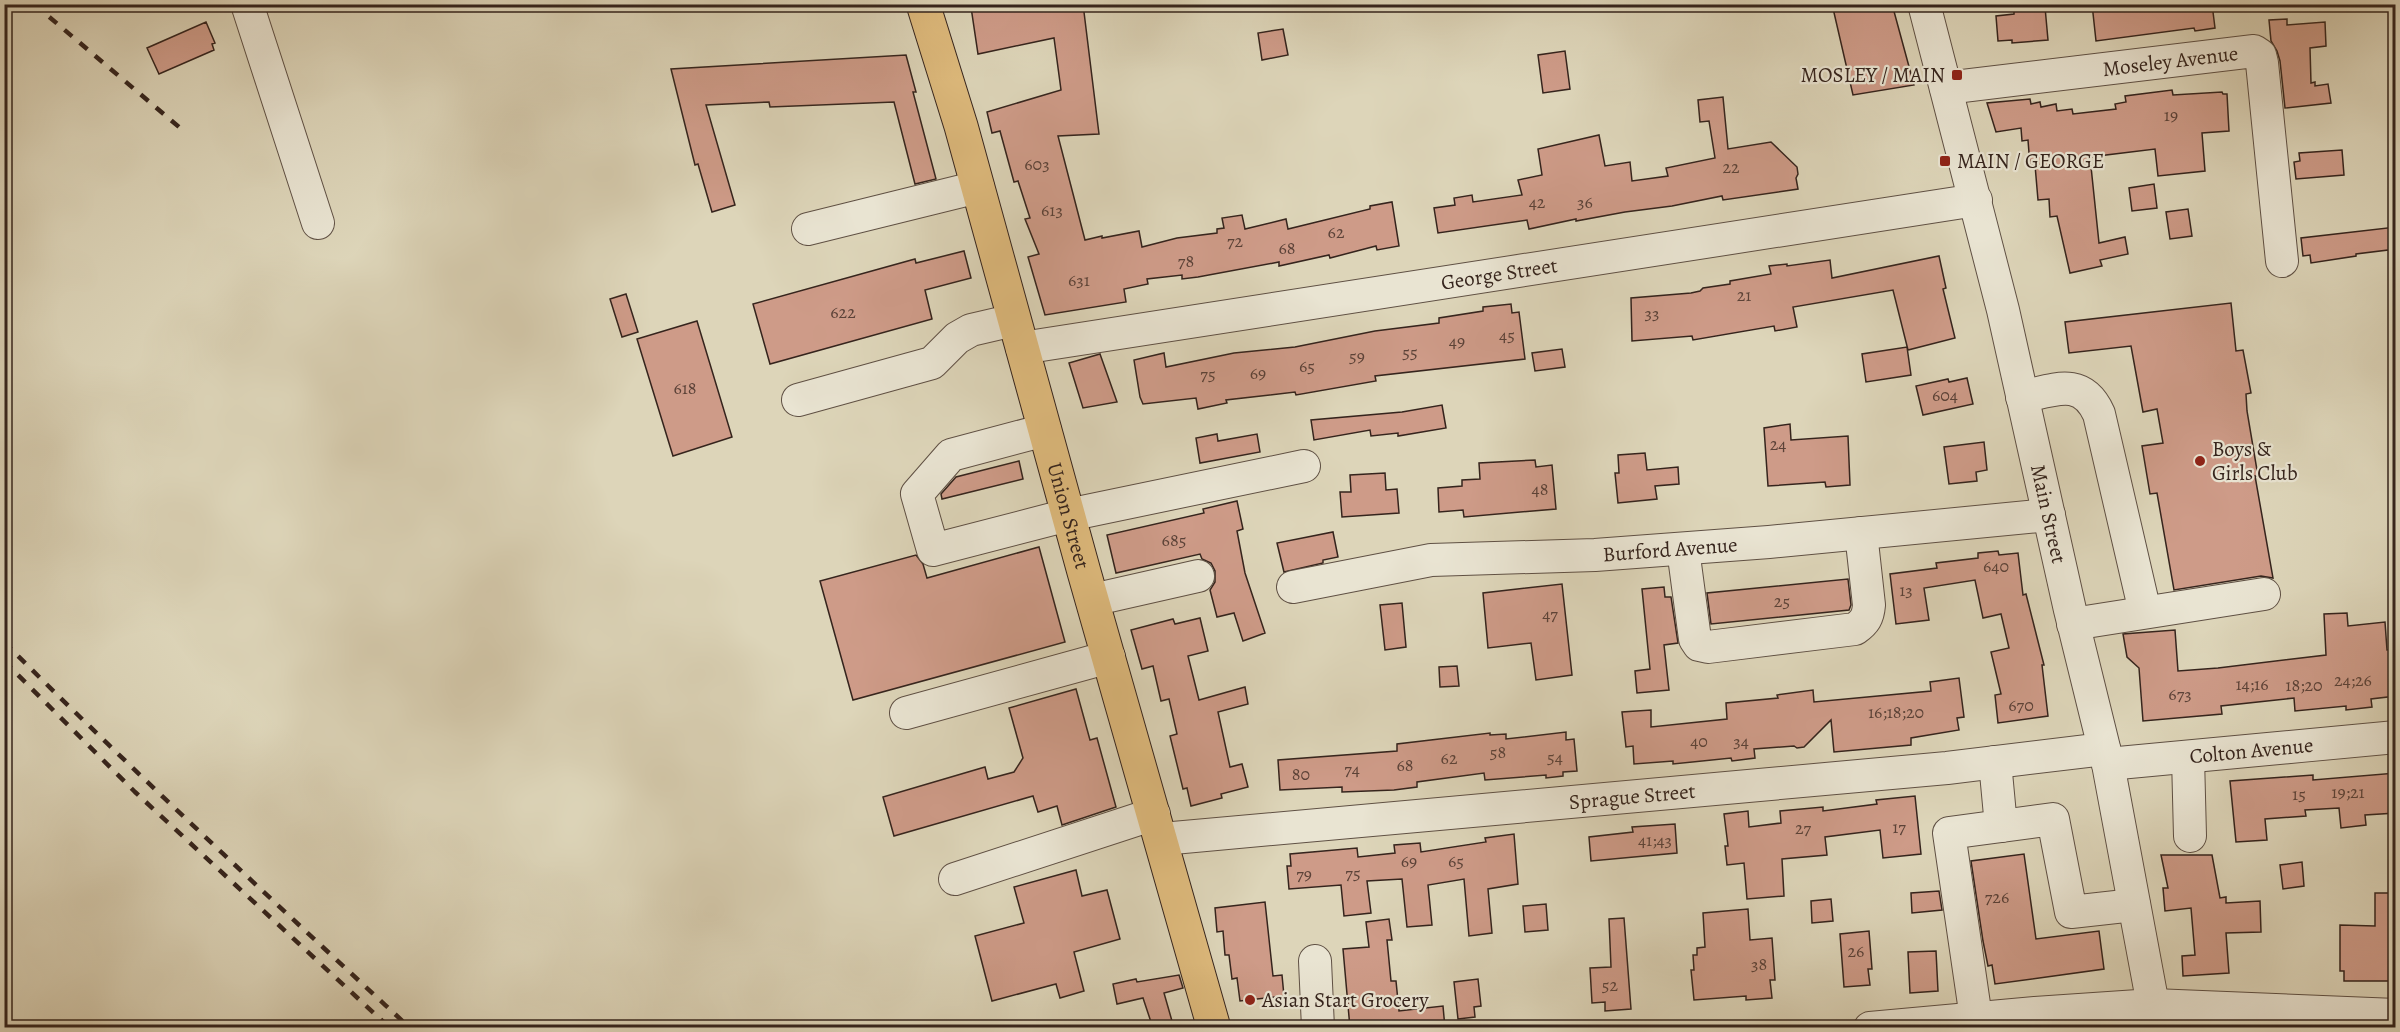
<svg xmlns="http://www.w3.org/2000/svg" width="2400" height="1032" font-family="Alegreya,serif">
	<rect width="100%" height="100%" fill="#ddd5b9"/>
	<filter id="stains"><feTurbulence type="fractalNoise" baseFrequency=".00333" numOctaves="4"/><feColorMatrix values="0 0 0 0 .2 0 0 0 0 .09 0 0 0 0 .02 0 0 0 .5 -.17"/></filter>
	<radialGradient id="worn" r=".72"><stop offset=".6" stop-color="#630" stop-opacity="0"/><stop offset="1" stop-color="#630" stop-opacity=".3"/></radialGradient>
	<!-- building -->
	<path fill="#ce9b88" stroke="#35241d" stroke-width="1.5" d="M988,4H1083L1099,134L1058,136L1085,240L1102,236V238L1139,231L1142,247L1177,238L1217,233V229L1224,228L1222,218L1242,215L1245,229L1286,219L1288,229L1370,209V206L1392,202L1399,246L1377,250L1376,246L1330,258L1329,255L1279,266V262L1198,277L1182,279V275L1147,279L1148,284L1124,289L1126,302L1045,315L1028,257L1039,254L1025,219L1030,218L1018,181L1014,182L1000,131L992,133L987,112L1061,90L1054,38L978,54L971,7Z
		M1832,4H1892L1914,85L1853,95Z
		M2092,4H2212L2215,28L2195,31L2194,28L2096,41Z
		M2045,7L2048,40L2012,43V40L1998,41L1996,16L2014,14V11Z
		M2287,19V25L2325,22L2326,46L2310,48L2311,83L2315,82V86L2328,84L2331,103L2285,108L2280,61L2277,51L2271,41L2269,20Z
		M206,22L215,43L212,44L214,50L159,74L147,48Z
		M1283,29L1288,55L1262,60L1258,33Z
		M1565,51L1570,89L1543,93L1538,55Z
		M906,55L916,92H913L936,179L915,184L894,102L770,107L769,102L706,105L735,205L712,212L698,164L695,165L671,69Z
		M2172,90L2173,95L2222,92L2223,94H2227L2229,131L2202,133L2205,171L2158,176L2155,149L2090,157L2099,243L2125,237L2128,254L2100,260L2102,266L2070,273L2057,216L2050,217L2049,199L2038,200L2035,165L2030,166L2028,140L2022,141L2021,128L1996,132L1987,103L2030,99L2031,104L2040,102L2041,107L2056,104L2057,111L2072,109L2073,114L2116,109L2115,104L2126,102L2125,96Z
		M1723,97L1728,149L1771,142L1797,167L1798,174L1796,178L1798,189L1723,200L1722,196L1672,206L1625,212L1576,221V219L1529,229L1527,220L1438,233L1434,208L1455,205L1454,198L1472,195L1473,202L1522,195L1518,180L1542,175L1538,149L1599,135L1605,166L1630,162L1632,181L1668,176L1666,168L1715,158L1709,121L1700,122L1698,100Z
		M2342,150L2344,175L2296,179L2294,162L2300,161L2299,153Z
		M2154,184L2157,208L2132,211L2129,188Z
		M2188,209L2192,236L2170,239L2166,212Z
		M2396,227V249L2356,254V256L2311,263L2310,255L2303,256L2301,238Z
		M964,251L971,278L925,290L932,319L770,364L753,304L915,259L916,263Z
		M1939,256L1946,288L1943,289L1955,338L1908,350L1893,290L1793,307L1797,327L1775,331L1774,326L1693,340L1692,336L1632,341L1631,298L1691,293L1700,291L1703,288L1730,284V281L1771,274L1769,266L1787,264V266L1830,260L1832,278Z
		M626,294L638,332L622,337L610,299Z
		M2231,303L2236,351L2243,350L2251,393L2246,394L2247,411L2258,476H2255L2273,578L2261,576L2174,590L2157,493L2150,494L2142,446L2163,443L2157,409L2143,412L2131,346L2069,353L2065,322Z
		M1511,304L1512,313L1519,312L1525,359L1375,376L1376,381L1296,395L1295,392L1226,400L1227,403L1198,409L1196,398L1143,404L1140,397L1134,360L1164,353L1166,367L1234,353L1295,347L1375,331L1439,323V318L1483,311V307Z
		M697,321L732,437L673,456L637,339Z
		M1907,347L1911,375L1866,382L1862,354Z
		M1562,349L1565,367L1535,371L1532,353Z
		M1100,354L1117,402L1083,408L1069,363Z
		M1967,378L1973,404L1923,415L1916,386L1948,379L1949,382Z
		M1442,405L1446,428L1398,436V433L1371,436L1370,430L1314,440L1311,420L1402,412Z
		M1790,424L1791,440L1848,436L1850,485L1826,487L1825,482L1768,486L1764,428Z
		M1217,434L1218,441L1257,434L1260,452L1200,463L1196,438Z
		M1984,442L1987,470L1976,472L1977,481L1949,484L1944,447Z
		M1645,453L1647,470L1678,467L1679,484L1655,486L1657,499L1618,503L1615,473H1619L1618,455Z
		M1535,460L1536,467L1552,465L1556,509L1464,517L1463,510L1439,512L1438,488L1462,486V480L1480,479L1479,463Z
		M1019,461L1023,479L942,499L941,494L956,477Z
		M1385,473L1386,490L1397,489L1399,513L1342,517L1340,492H1351L1350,475Z
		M1237,501L1243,529L1237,531L1245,573L1265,633L1243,641L1234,613L1217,617L1210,590L1215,582V571L1211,563L1202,559L1200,554L1116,573L1107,535L1204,513L1203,509Z
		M1333,532L1338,557L1323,560V563L1284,572L1277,543Z
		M1039,547L1065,642L853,700L820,581L916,555L923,564L927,578Z
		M1998,551L1999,555L2018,553L2023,595L2026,594L2044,665H2042L2048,716L1998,723L1995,695L2001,694L1991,652L2009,648L2001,614L1983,618L1975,580L1924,588L1929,620L1896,624L1890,574L1937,568L1936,563L1978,558V553Z
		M1848,579L1851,605L1849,610L1711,624L1707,593Z
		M1562,584L1572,675L1536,680L1531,643L1488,648L1483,593Z
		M1664,587L1665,597H1671L1678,643L1664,645L1669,690L1637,693L1635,671L1650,669L1642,589Z
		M1402,603L1406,647L1385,650L1380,605Z
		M2347,613L2348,626L2385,622L2387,650L2396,649V696L2371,699L2372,707L2346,710V706L2295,711L2294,698L2221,706L2222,714L2143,721L2139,668L2127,657L2123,634L2175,630L2178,671L2218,668L2326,655L2324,614Z
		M1200,618L1208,651L1188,656L1199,700L1245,687L1248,704L1218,712L1230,767L1242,764L1248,787L1221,794L1222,798L1191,806L1187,788L1183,789L1170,736L1177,734L1169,699L1161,701L1153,666L1142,669L1131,630L1173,619L1175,624Z
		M1457,666L1459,686L1440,687L1439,667Z
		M1959,678L1964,717L1957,718L1959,730L1911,738V745L1834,752L1831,720L1804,747L1797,748L1794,746L1754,749L1755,758L1732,761L1731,758L1673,764V761L1634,764L1633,746L1626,747L1622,712L1651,710V727L1727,719L1726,703L1778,698L1777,695L1813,690L1814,702L1931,691L1930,682Z
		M1076,689L1090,740L1097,738L1116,807L1062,825L1057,806L1038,812L1033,796L894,836L883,797L985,767L988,779L1014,772L1023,758L1009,708Z
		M1566,732V740L1574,739L1577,771L1563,772V776L1546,778V775L1485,780L1484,773L1417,782V787L1394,790L1342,792V787L1280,790L1278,760L1397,751V744L1490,733V735L1506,734V739Z
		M2396,773V813L2365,815L2366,825L2341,828L2339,808L2305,810L2306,816L2265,819L2267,840L2236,842L2230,781L2313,775V780Z
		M1915,796L1921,854L1883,858L1880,830L1825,837L1827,855L1782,859L1784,896L1747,899L1744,863L1727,865L1725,846H1728L1724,814L1748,811L1749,827L1781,823L1780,811L1823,807V811L1877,804L1876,800Z
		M1675,824L1677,853L1591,861L1589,837L1633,832L1632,827Z
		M1514,834L1518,884L1488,889L1492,933L1469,936L1464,879L1428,885L1432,925L1407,927L1402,879L1367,881L1371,913L1344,916L1341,885L1289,889L1287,866H1291L1290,854L1357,848L1358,857L1395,853L1394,845L1420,843L1421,852L1486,842L1485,838Z
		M2024,854L2036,939L2099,931L2104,969L1995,984L1992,965L1988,966L1983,941L1971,861Z
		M2161,855H2212L2220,898L2226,897V903L2260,901L2261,932L2226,933L2229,973L2183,976L2182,956L2195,955L2191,908L2165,911L2163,888H2168Z
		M2302,862L2304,886L2283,889L2280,865Z
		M1076,870L1082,896L1107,890L1120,939L1074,952L1084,991L1060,998L1056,984L992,1001L975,936L1024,923L1014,887Z
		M1939,891L1942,910L1912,913L1911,893Z
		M2375,893H2396V981H2344V971H2340V925L2375,926Z
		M1831,899L1833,921L1812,923L1811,901Z
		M1265,902L1273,976L1282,975L1284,996L1240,1001L1237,978L1232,979L1229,955H1225L1223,931L1217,932L1215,908Z
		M1546,904L1548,930L1525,932L1523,906Z
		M1748,909L1750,940L1772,938L1775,980H1770L1772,998L1746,1000V996L1694,1000L1691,970H1694L1693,955H1697V948L1705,947L1703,913Z
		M1624,918L1631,1009L1605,1011V1002L1592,1003L1590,968L1611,967L1609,919Z
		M1389,919L1392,940H1387L1391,981H1396L1399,1011L1443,1006L1445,1028H1350L1343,949L1369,947L1366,922Z
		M1869,931L1872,969H1868L1870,985L1844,987L1840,934Z
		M1936,951L1938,991L1910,993L1908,952Z
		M1179,975L1183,988L1164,993L1172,1021L1153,1028L1143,998L1117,1004L1113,984L1136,979L1137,982Z
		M1478,979L1481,1006L1474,1007L1475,1017L1458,1019L1454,982Z"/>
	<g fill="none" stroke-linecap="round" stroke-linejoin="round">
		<defs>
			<g id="minor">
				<path d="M247,4L318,223"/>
				<path id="s1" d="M1924,4L2003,310L2070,610L2108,764L2153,1005L2155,1028"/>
				<path id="s2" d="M1946,88L2254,51L2260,55L2262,63L2282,261"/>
				<path d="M808,229L978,187"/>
				<path id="s3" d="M1022,348L1976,200"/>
				<path d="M2022,397C2054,390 2082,376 2099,414L2145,612"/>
				<path d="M798,400L932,363L957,338L971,330L1014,320"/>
				<path d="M1045,430L951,455L917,494L933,550L1068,515L1304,466"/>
				<path d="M1683,549L1695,639L1699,645L1708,647L1855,629C1865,622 1868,617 1869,605L1861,533"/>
				<path id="s4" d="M1293,587L1431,560L1595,555L1769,542L2049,515"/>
				<path d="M1092,600L1198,576"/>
				<path d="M2073,624L2264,594"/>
				<path d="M906,713L1109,657"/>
				<path d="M2188,757L2190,836"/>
				<path d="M1995,762L2001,826"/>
				<path id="s5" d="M2108,764L2396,737"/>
				<path id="s6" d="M1162,839L1947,768L2104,749"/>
				<path d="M955,879L1154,814"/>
				<path d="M1315,961L1318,1028"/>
				<path d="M1976,1018L1949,833L2053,819L2071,912L2134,905"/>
				<path d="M1870,1028L2035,1013L2153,1005L2396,1015"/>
			</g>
			<g id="major">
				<path id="s7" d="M923,4L961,126L1084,572L1214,1028"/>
			</g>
		</defs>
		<!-- minor casing -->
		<use href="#minor" stroke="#5f5044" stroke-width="34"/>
		<!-- major casing -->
		<use href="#major" stroke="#35241d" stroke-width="35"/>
		<!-- minor -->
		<use href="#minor" stroke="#e9e4d2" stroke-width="32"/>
		<!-- major -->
		<use href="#major" stroke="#deba7c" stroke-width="33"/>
		<!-- rail -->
		<path stroke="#35241d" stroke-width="4.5" stroke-dasharray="10 10" stroke-linecap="butt" d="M34,4L179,127
			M4,642C136,774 273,901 410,1028
			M4,661L135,792L390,1028"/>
	</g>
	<!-- markers -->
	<g fill="#8f2418" stroke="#e9e4d2" stroke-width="2">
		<rect x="1951" y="69" width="12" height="12" rx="3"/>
		<rect x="1939" y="155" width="12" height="12" rx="3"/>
		<circle cx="2200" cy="461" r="6"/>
		<circle cx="1250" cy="1000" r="6"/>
	</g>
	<g text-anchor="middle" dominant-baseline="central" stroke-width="4.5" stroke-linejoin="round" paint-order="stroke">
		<!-- number labels -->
		<g font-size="18" fill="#5b4238">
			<text x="2171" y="115">19</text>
			<text x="1037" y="164">603</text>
			<text x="1731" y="167">22</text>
			<text x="1537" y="202">42</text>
			<text x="1585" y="202">36</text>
			<text x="1052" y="210">613</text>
			<text x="1336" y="232">62</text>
			<text x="1235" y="241">72</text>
			<text x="1287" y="248">68</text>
			<text x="1186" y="261">78</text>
			<text x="1079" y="280">631</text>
			<text x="1744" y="295">21</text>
			<text x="843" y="312">622</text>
			<text x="1652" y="313">33</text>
			<text x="1507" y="335">45</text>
			<text x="1457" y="341">49</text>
			<text x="1410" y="352">55</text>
			<text x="1357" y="356">59</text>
			<text x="1307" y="366">65</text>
			<text x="1258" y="373">69</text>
			<text x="1208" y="374">75</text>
			<text x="685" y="388">618</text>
			<text x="1945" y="395">604</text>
			<text x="1778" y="444">24</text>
			<text x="1540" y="489">48</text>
			<text x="1174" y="540">685</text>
			<text x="1996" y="566">640</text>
			<text x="1906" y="590">13</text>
			<text x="1782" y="601">25</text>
			<text x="1550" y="614">47</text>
			<text x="2353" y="680">24;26</text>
			<text x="2252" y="684">14;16</text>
			<text x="2304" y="685">18;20</text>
			<text x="2180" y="694">673</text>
			<text x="2021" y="705">670</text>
			<text x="1896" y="712">16;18;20</text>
			<text x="1699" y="741">40</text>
			<text x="1741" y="741">34</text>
			<text x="1498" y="752">58</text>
			<text x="1555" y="757">54</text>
			<text x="1449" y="758">62</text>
			<text x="1405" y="765">68</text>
			<text x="1352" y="769">74</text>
			<text x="1301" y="774">80</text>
			<text x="2348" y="792">19;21</text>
			<text x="2299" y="794">15</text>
			<text x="1899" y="827">17</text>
			<text x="1803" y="828">27</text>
			<text x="1655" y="840">41;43</text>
			<text x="1409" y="861">69</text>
			<text x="1456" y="861">65</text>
			<text x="1353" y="873">75</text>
			<text x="1304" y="874">79</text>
			<text x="1997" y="897">726</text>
			<text x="1856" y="951">26</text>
			<text x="1759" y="964">38</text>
			<text x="1610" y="985">52</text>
		</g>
		<!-- street labels -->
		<g font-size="21" fill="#35241d" stroke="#e9e4d2">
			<text stroke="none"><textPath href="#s2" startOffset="226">Moseley Avenue</textPath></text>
			<text stroke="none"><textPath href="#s3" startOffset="483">George Street</textPath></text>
			<text stroke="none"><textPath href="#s1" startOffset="525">Main Street</textPath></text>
			<text stroke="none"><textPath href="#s7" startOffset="532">Union Street</textPath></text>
			<text stroke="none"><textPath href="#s4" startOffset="380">Burford Avenue</textPath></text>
			<text stroke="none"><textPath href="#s5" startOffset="144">Colton Avenue</textPath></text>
			<text stroke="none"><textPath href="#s6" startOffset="472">Sprague Street</textPath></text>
		</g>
		<!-- poi labels -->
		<g font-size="21" fill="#35241d" stroke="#e9e4d2" text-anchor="start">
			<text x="1945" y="75" text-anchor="end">MOSLEY / MAIN</text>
			<text x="1957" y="161">MAIN / GEORGE</text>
			<text x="2212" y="449">Boys &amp;<tspan x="2212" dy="24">Girls Club</tspan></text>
			<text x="1262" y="1000">Asian Start Grocery</text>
		</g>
	</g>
	<!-- margin -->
	<rect width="2400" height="1032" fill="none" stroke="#ddd5b9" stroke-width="24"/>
	<rect x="6" y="6" width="2388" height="1020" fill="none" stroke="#35241d" stroke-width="3"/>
	<rect x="12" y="12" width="2376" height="1008" fill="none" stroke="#35241d" stroke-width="1.5"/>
	<rect width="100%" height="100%" filter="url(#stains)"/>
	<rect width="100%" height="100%" fill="url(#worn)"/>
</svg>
